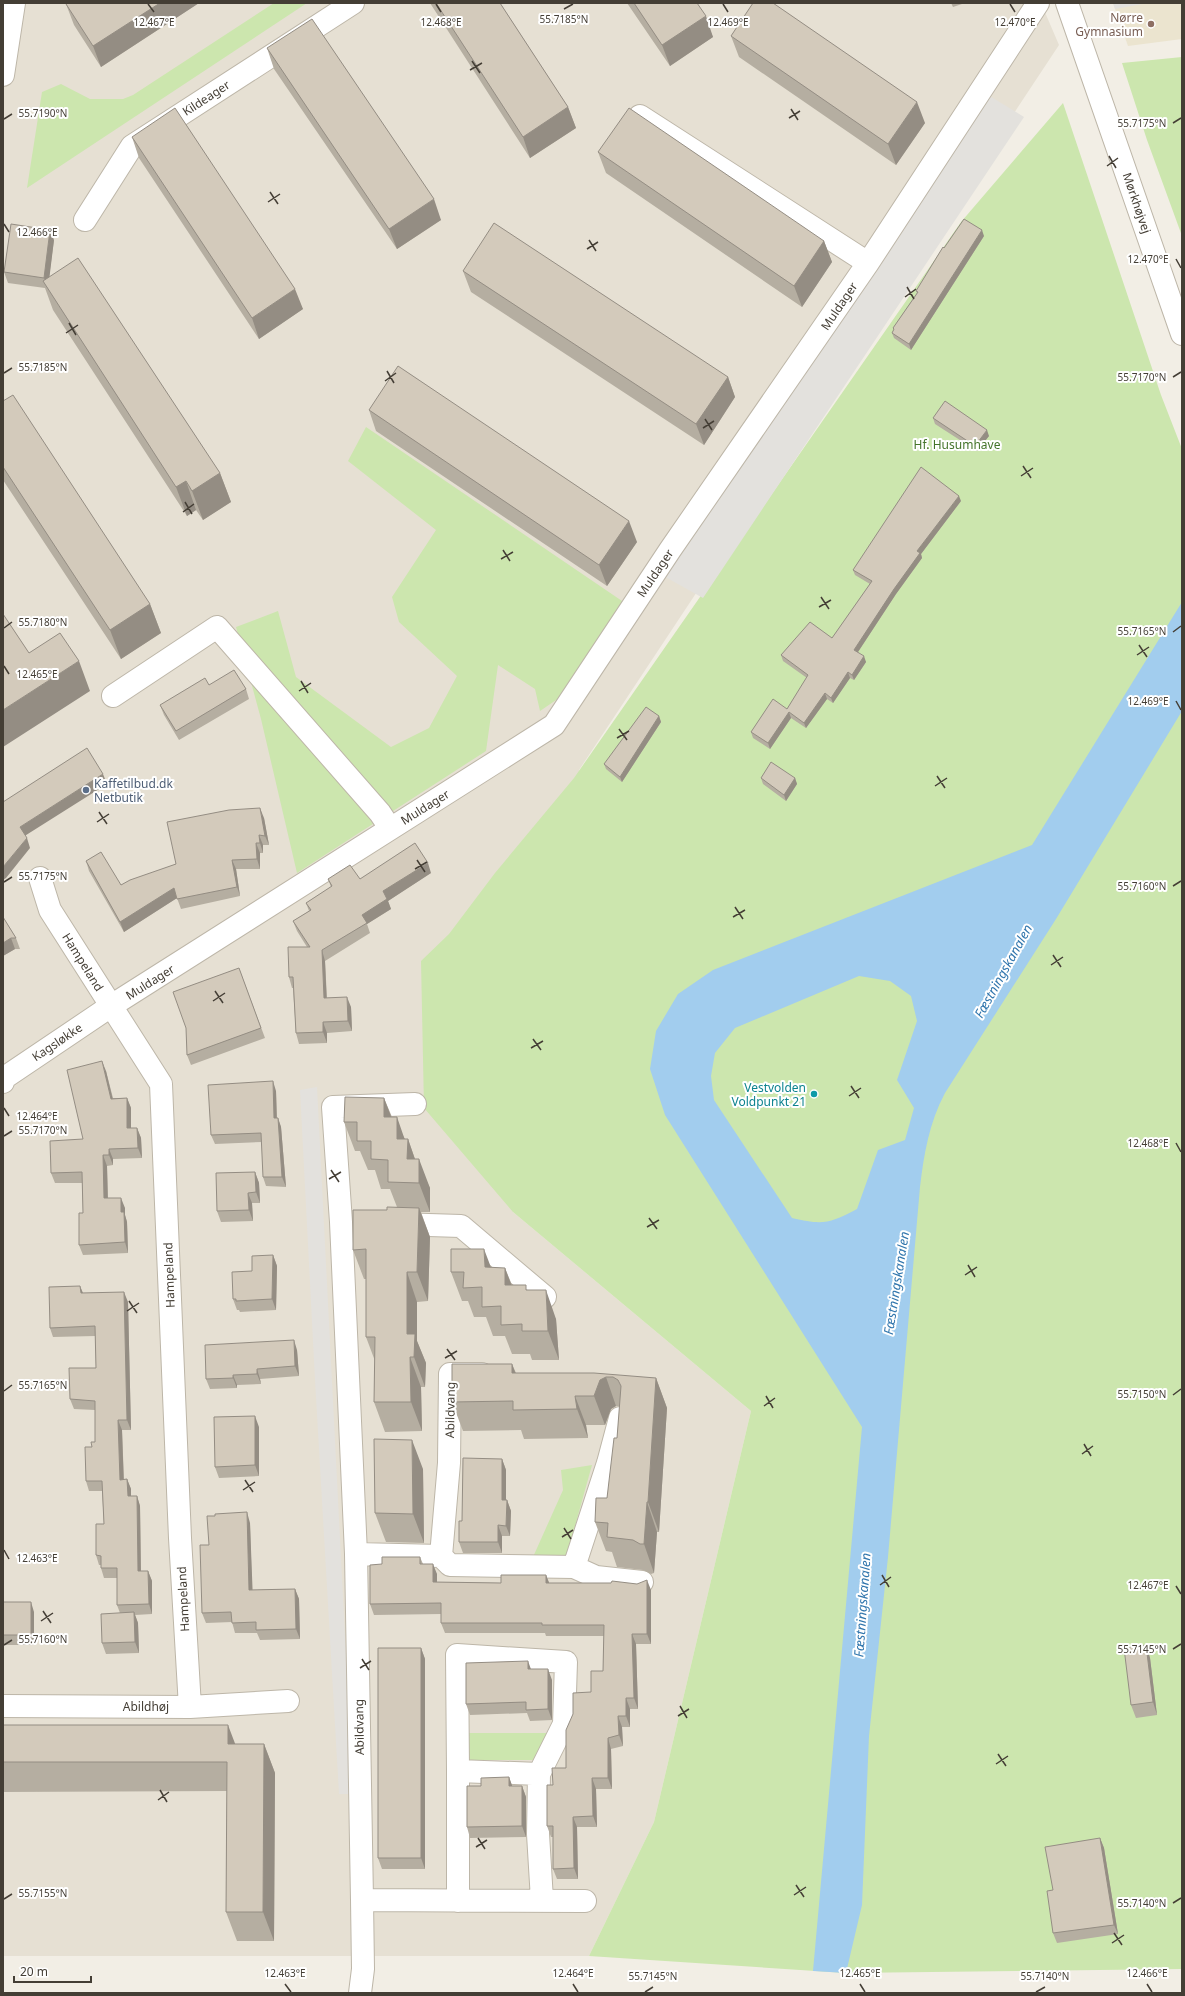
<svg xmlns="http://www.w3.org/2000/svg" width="1185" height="1996" font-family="'Noto Sans',sans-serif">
	<rect width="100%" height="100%" fill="#f2eee5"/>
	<!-- residential -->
	<path fill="#e6e0d3" d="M3,3H1041L1059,45L579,770L640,840L513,1212L751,1411L654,1822L589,1956H3Z"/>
	<!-- education -->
	<path fill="#ebe4cf" d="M1113,3H1182V39L1128,46Z"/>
	<!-- green -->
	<path fill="#cce6ae" d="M274,3H307L27,188L42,92L61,84L90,99H123L133,95Z
		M1182,57V236L1147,140L1122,63Z
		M1063,103L1161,395L1182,449V1969L846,1973L589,1956L654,1822L751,1411L513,1212L424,1108L421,961L449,934L495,873L574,778L961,222Z
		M366,427L625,603L562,696L540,711L535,689L498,665L486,751L297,873L261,719L236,627L278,611L296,677L391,747L429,728L457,676L399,622L392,597L436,530L348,461Z
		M592,1465L567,1555L533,1557L563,1490L561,1470Z
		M463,1733H547L533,1760H463Z"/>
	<!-- parking -->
	<path fill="#e3e1dd" d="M1113,3H1148L1115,9Z
		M983,92L1024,117L703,598L660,574Z
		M317,1087L353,1794H339L315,1380L300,1090Z"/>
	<!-- water -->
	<path fill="#a2cdee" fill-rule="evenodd" d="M1182,602V711L1056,919L945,1093C929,1123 924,1154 920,1187L888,1557L869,1736L862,1905L846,1973L813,1971L862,1427L665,1115L650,1069L656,1031L678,994L713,970L1032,845ZM859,976L890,981L911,996L917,1021L897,1080L914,1108L905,1140L878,1150L857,1209C829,1224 822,1225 792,1218L714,1100L711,1076L715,1053L735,1028Z"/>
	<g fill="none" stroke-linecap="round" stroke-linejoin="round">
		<defs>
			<path id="minor" d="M1067,3L1182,334
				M3,75L14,3
				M640,116L868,263
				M85,220L132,146L353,3
				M113,696L217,627L380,813L390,828
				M40,878L50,910L161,1084L180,1538L190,1707
				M3,1082L4,1078L111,1006L554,725L670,550L868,263L1038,3
				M396,1224L461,1226L545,1297
				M356,1554L441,1556L450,1565L574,1567L608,1463L620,1418
				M441,1556L449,1463L450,1374H482
				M574,1567L596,1577L642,1582
				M3,1706L190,1707L288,1701
				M458,1771V1901
				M539,1774L458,1771L457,1655L566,1662L564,1724L539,1774L538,1834L542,1900
				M362,1900L585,1901
				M360,1993L363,1969L362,1900L356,1554L341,1222L333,1107L415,1104"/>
		</defs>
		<!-- minor casing -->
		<use href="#minor" stroke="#bdb6a8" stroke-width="24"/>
		<!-- minor -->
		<use href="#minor" stroke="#fff" stroke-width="22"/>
	</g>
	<!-- wall -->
	<path fill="#b5aea1" d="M68,3H199L101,67L74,25L66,4Z
		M430,3H500L568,107L576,128L530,158Z
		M627,3H697L713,37L670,66Z
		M951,3H965L953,7Z
		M731,36L925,123L896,165L739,57Z
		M267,48L441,220L397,249L274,69Z
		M132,137L303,309L259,339L139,158Z
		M598,152L824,241L832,262L802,307L606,173Z
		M984,236L911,350L894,338L892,333L894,330L893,328L917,293L916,291L944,248Z
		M54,240L49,277L220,473L231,502L203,520L196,510L187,516L53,310L45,288L8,283L4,272Z
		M463,271L728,377L735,397L704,445L471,292Z
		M3,401L150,604L161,633L121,659L3,480Z
		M369,410L637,542L607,586L376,431Z
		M933,418L989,436L977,451L935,424Z
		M961,501L921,554L922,558L896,594L858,652L866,662L854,680L850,678L833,703L827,699L806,728L791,718L770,749L753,738L751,732L787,709L807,678L783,661L781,655L832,638L870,584L855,575L853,570Z
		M246,689L249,699L179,740L164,715L160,705Z
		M659,716L661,722L622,782L606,769L604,764Z
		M761,778H795L797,784L786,801L763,784Z
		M264,818L269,845H263V853H260V869H236L240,896L181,909L177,898L124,932L89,871L86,861L121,885L176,864Z
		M431,873L388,901L391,909L367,924L370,933L325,961L327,998L351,1007L352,1031L327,1033V1043L299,1044L296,1033L293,988H292L289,977L307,947L297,931L293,921L309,911L306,903L331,887L328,879H360Z
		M3,917L16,938L20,949H15L3,956Z
		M239,968L265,1038L191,1065L187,1055Z
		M106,1071L113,1098H127L131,1108V1128H137L141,1138L142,1158L113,1159V1165L107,1166L108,1198L125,1208V1215L127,1222L128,1253L83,1255L79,1245L83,1213L82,1183H55L51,1173L83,1139Z
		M276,1091L277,1118H278L281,1127L286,1187L266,1186L263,1177L262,1142L215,1144L211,1135Z
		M384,1098L392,1117L405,1139H408L415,1159L430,1188V1212H421L430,1237L428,1301L417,1302V1341L426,1363L425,1387H421L422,1431L385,1432L374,1402L375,1361L366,1337V1279H364L353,1250L387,1210L397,1207L390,1189H381L375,1170H368L360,1151H355L344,1122Z
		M255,1172L259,1183L260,1203H252L253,1221L221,1222L217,1211Z
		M273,1255L277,1266L276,1310L240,1312L239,1310H237L233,1299L252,1271Z
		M491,1268H505L512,1285L528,1290L556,1319L559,1360H532L530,1354H512L505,1336H493L486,1317H474L468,1301H462L451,1272Z
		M80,1286L83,1293L128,1302L131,1430H122L124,1480L127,1479L131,1489V1496H137L140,1506L141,1571H148L152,1581V1614L135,1615L138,1623L139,1653L106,1654L102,1643L120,1613L117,1605V1578H104L101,1568V1565H99L96,1555L104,1524L102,1491H89L86,1481L92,1447L95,1442V1410L74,1409L70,1399L96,1368L95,1336L53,1337L50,1328Z
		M297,1350L299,1376L260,1379L261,1384L237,1385V1388L210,1389L206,1379Z
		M512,1364L516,1373L656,1378L667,1408L659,1532H657L654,1573L651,1574L643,1570L617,1567L612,1552L606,1551L595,1522L607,1498L617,1438L620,1406H616L611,1409L605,1425H586L588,1438L524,1439L521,1430L463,1431L452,1402Z
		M259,1427V1476L219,1478L215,1467Z
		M502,1459L506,1470V1500H507L511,1511L510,1536H502V1553H463L459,1542L462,1521Z
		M423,1469L424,1543L386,1542L375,1513Z
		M250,1523L252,1590L295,1589L299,1599L300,1639L260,1640L257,1633H235L232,1622L206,1623L202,1613L209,1545Z
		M420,1557L423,1564L437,1574V1582L501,1583L546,1575L549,1583L651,1590V1644H636L638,1709H630V1727H622L623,1746L611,1749L612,1789H596L597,1827H577L578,1879H557L553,1869V1837H551L547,1826L553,1785L566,1768L591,1692L603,1671L604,1636H546L545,1633H445L441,1623V1614L374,1615L370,1604L382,1564Z
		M3,1602L34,1612V1645H3Z
		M1146,1645L1150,1658L1157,1715L1136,1718L1131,1705Z
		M421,1648L425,1659V1869H382L378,1858Z
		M531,1669L552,1680V1720L530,1721L527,1713L470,1715L466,1704Z
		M3,1725L235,1744H264L275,1773L274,1941H237L226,1912L227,1791L3,1792Z
		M509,1777L512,1786H522L526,1797V1837L470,1838L467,1827L481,1786Z
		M1100,1838L1104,1848L1118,1934L1057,1943L1053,1933V1890Z"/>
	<!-- shaded-wall -->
	<path fill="#948d83" d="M160,3H199L101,67L93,46Z
		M706,16L713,37L670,66L662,45Z
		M917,102L925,123L896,165L888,144Z
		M568,107L576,128L530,158L523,137Z
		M434,199L441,220L397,249L389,229Z
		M50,230L54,240L48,289L44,278Z
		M982,230L984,236L911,350L909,344Z
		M824,241L832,262L802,307L794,286Z
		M295,289L303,309L259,339L252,318Z
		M728,377L735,397L704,445L696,424Z
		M987,430L989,436L977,451L975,446Z
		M220,473L231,502L203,520L192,491Z
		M186,481L196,510L187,516L176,487Z
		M959,496L961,501L921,554L922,558L896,594L856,655L854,650L917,551Z
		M629,521L637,542L607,586L599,565Z
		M150,604L161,633L121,659L110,630Z
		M864,656L866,662L854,680L852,675Z
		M79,661L90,691L3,747V710Z
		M848,672L850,678L833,703L831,698Z
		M825,693L827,699L806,728L804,723Z
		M789,712L791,718L770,749L768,743Z
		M659,716L661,722L622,782L620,777Z
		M103,774L107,784L23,837L20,827Z
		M795,778L797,784L786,801L784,795Z
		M260,808L264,818L269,845L265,836Z
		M259,835L263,845V853L260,843Z
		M27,838L30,848L6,878L3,880V867Z
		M256,843L260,853V869L257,859Z
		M232,860L236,869L240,896L237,887Z
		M428,863L431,873L388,901L391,909L367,924L362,915L383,891Z
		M174,888L177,898L124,932L120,922Z
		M11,938L15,949L3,956V943Z
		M322,950L325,961L327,1008L324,998Z
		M347,997L351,1007L352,1031L348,1021Z
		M323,1022L327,1033V1043L323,1032Z
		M102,1061L106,1071L115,1109L111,1099Z
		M273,1081L276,1091L277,1128L274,1118Z
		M127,1098L131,1108V1138L127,1128Z
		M384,1098L395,1127L384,1117Z
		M397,1117L407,1146L408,1139L418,1168L416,1183L397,1139Z
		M278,1118L281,1127L286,1187L282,1177Z
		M137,1128L141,1138L142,1158L138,1148Z
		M109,1149L113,1159V1165L109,1155Z
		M103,1155L107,1166L108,1208L104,1198Z
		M419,1159L430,1188V1212L419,1183Z
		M255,1172L259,1183L260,1203L256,1192Z
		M248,1193L252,1203L253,1221L249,1210Z
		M121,1198L125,1208V1215L127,1222L128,1253L125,1242L121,1212Z
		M419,1208L430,1237L428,1301L417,1272Z
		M484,1249L495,1278L485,1267Z
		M273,1255L277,1266L276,1310L272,1299Z
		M505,1268L516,1297L505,1285Z
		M407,1272L417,1302V1341L426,1363L425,1387L414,1357L407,1334Z
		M80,1286L84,1296L81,1293Z
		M546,1290L556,1319L559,1360L548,1331Z
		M124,1292L128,1302L131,1430L127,1420Z
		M294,1340L297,1350L299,1376L295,1366Z
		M410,1357L421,1387L422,1431L411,1402Z
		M512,1364L523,1393L512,1373Z
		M257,1369L260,1379L261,1384L257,1374Z
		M233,1375L237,1385V1388L233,1378Z
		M606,1377L616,1406L611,1409L605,1425L594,1396L600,1380Z
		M656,1378L667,1408L659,1532L648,1502Z
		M575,1396L586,1425L588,1438L577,1409Z
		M255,1416L259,1427V1476L255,1465Z
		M118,1420L122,1430L124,1490L120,1480Z
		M412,1440L423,1469L424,1543L413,1514Z
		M502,1459L506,1470V1511L502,1500Z
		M127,1479L131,1489V1506L128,1496Z
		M137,1496L140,1506L141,1581L138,1571Z
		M507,1500L511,1511L510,1536L506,1526Z
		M647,1502L657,1532L654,1573L644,1544Z
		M247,1512L250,1523L253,1601L249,1590Z
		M498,1525L502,1536V1553L498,1542Z
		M433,1564L437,1574V1593L433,1582Z
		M148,1571L152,1581V1614L149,1604Z
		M546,1575L550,1585L546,1583Z
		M647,1580L651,1590V1644L647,1634Z
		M295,1589L299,1599L300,1639L296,1629Z
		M31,1602L34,1612V1645L31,1635Z
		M134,1612L138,1623L139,1653L135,1642Z
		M632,1634L636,1644L638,1709L634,1698Z
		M1146,1645L1150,1658L1157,1715L1153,1702Z
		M421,1648L425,1659V1869L421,1858Z
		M528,1661L532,1672L528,1669Z
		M548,1669L552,1680V1720L548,1709Z
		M626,1698L630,1709V1727L626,1716Z
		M618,1716L622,1727L623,1746L619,1735Z
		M228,1725L239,1754L228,1744Z
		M608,1738L611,1749L612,1789L608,1778Z
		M264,1744L275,1773L274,1941L263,1912Z
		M509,1777L513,1788L509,1786Z
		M592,1778L596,1789L597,1827L593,1816Z
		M522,1786L526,1797V1837L522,1826Z
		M573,1817L577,1827L578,1879L574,1868Z
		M1100,1838L1104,1848L1118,1934L1114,1925Z"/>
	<!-- building -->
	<path fill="#d3cabb" stroke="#948d83" d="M68,3H160L93,46L66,4Z
		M436,3H500L568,107L523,137Z
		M634,3H697L706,16L662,45Z
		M753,3H773L917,102L888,144L731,36Z
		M312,19L434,199L389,229L267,48Z
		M175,108L295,289L252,318L132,137Z
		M629,108L824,241L794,286L598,152Z
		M964,219L982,230L909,344L892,333L894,329L893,328L918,292L916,291L943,247L944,248Z
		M494,223L728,377L696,424L463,271Z
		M11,224L50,230L44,278L4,272Z
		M78,258L220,473L192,491L186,481L176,487L43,281Z
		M398,366L629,521L599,565L369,410Z
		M13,395L150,604L110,630L3,467V401Z
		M945,401L987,430L975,446L933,418Z
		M921,467L959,496L917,551L920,553L894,589L854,650L864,656L852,675L848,672L831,698L825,693L804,723L789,712L768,743L751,732L773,699L787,709L808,675L781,655L810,622L832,638L872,581L853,570Z
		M3,614L29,653L60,633L79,661L3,710Z
		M234,670L246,689L176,731L160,705L205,678L209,685Z
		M646,707L659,716L620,777L604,764Z
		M87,748L103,774L20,827L27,838L3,867V802Z
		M771,762L795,778L784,795L761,778Z
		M260,808L265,836L259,835L260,843H256L257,859L232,860L237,887L177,899L174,888L120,922L86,861L101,852L121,885L130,880L176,864L167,822L229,810Z
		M415,843L428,863L383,891L387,899L362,915L367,923L322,950L324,998L347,997L348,1021L323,1022V1032L296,1033L293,977H289L288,947H310L293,921L311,910L306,903L332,886L328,879L350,865L360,879Z
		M3,917L16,938H11L3,943Z
		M239,968L261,1028L187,1055L186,1028L173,992Z
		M102,1061L111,1099L127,1098V1128H137L138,1148L109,1149V1155H103L104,1198H121V1212H124L125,1242L79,1245V1213H83L82,1172L51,1173L50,1141L83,1139L67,1070Z
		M273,1081L274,1118H278L282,1177H263L261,1133L211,1135L208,1085Z
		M345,1097L384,1098V1117H397V1139H408L407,1159H419V1183L388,1182V1160L371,1159V1141H357V1122H344Z
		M255,1172L256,1192L248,1193L249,1210L217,1211L216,1173Z
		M387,1207L419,1208L417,1272H407V1334H415L414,1357H410L411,1402H374L375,1337H366V1249L353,1250V1210H387Z
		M451,1249H484L485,1267L505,1268V1285H526V1290H546L548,1331H522V1324L501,1325V1306L482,1307V1287L463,1288L464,1272H451Z
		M273,1255L272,1299L236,1301V1299H233L232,1272L252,1271V1256Z
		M80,1286L81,1293L124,1292L127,1420H118L120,1480L127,1479L128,1496H137L138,1571H148L149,1604L117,1605V1568H101V1556L96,1555V1524H104L102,1481H86L85,1447H92L91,1442H95V1401L70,1399L69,1368H96L95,1326L50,1328L49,1287Z
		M294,1340L295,1366L257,1369V1374L233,1375V1378L206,1379L205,1345Z
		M452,1364H512V1373H594L656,1378L648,1502H647L644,1544H640L633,1540L607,1537L608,1523L595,1522L596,1498H607L614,1438H617L621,1386L618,1380L613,1377H606L600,1380L594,1396H575L577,1409L513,1410V1401L452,1402Z
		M255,1416V1465L215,1467L214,1417Z
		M374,1439L412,1440L413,1514L375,1513Z
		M463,1458L502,1459V1500H507L506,1526L498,1525V1542H459V1521H462Z
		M247,1512L249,1590L295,1589L296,1629L256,1630V1622L232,1623L231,1612L202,1613L200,1545H209L207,1516H215V1514Z
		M382,1557H420V1564H433V1582L501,1583V1575H546V1583H611L612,1581L637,1584L647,1580V1634H632L634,1698H626V1716H618L619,1735L608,1738V1778H592L593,1816L573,1817L574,1868L553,1869V1826H547V1785H553L552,1768H566V1730L573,1714V1693L591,1692V1671H603L604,1625H542V1623H441V1603L370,1604V1565L382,1564Z
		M3,1602H31V1635H3Z
		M134,1612L135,1642L102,1643L101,1614Z
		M1146,1645L1153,1702L1131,1705L1124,1648Z
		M378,1648H421V1858H378Z
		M528,1661V1669H548V1709L526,1710V1702L466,1704V1663Z
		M3,1725H228V1744H264L263,1912H226L227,1762H3Z
		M509,1777V1786H522V1826L467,1827V1786H481V1778Z
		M1100,1838L1114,1925L1053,1933L1047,1891L1053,1890L1045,1847Z"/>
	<!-- ticks -->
	<path fill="none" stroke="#443e35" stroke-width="1.5" d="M148,4L154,12M436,4L441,12M723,4L728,12M1010,4L1015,12M564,9L573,4M472,61L480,73M470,70L482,63M791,109L798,120M789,118L800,111M4,119L12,114M1173,123L1181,118M1109,156L1116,168M1107,166L1118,158M270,192L278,204M268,202L280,194M4,224L9,232M589,240L596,251M587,249L598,242M1176,259L1181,268M907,287L914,299M905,297L916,289M69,323L76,335M66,333L78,325M387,371L394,383M4,373L12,368M1173,377L1181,372M385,381L396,373M705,419L712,430M703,428L714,421M1023,466L1031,478M1021,476L1033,468M185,502L192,514M183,512L194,504M503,550L510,561M501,559L513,552M821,597L829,609M819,607L831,600M4,628L12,622M1173,632L1181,626M1139,645L1147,657M1137,655L1149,647M4,666L9,674M301,681L308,693M299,691L311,683M1176,701L1181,710M619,729L627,740M617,738L629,731M937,776L945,788M935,786L947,778M99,812L107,824M97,822L109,814M417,860L425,872M415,869L427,862M4,882L12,877M1173,886L1181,881M735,907L743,919M733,917L745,910M1053,955L1061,967M1051,965L1063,957M215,991L223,1003M213,1001L225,993M533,1039L541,1050M531,1048L543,1041M851,1086L859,1098M849,1096L861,1088M4,1108L9,1116M4,1136L12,1131M1176,1143L1181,1152M331,1170L339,1182M329,1179L341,1172M649,1218L657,1229M647,1227L659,1220M968,1265L975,1277M965,1275L977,1267M129,1301L137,1313M127,1311L139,1303M447,1349L455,1360M445,1358L457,1351M4,1391L12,1385M1173,1395L1181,1389M766,1396L773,1408M764,1406L775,1398M1084,1444L1091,1456M1082,1454L1093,1446M245,1480L253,1492M243,1490L255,1482M564,1528L571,1539M562,1537L573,1530M4,1550L9,1559M882,1575L889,1587M880,1585L891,1577M1176,1586L1181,1594M43,1611L51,1623M41,1621L53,1613M4,1645L12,1640M1173,1649L1181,1644M362,1659L369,1670M360,1668L371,1661M680,1706L687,1718M678,1716L689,1709M998,1754L1006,1766M996,1764L1008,1756M160,1790L167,1802M158,1800L169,1792M478,1838L485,1849M476,1847L487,1840M796,1885L804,1897M794,1895L806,1887M4,1899L12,1894M1173,1903L1181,1898M1114,1933L1122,1945M1112,1943L1124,1935M285,1984L291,1992M573,1984L578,1992M860,1984L865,1992M1147,1984L1152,1992M645,1992L653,1987M1036,1992L1045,1987"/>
	<!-- markers -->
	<circle fill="#8d6e63" stroke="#fff" stroke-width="1.5" cx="1151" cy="24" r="4"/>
	<circle fill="#5c6f8a" stroke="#fff" stroke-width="1.5" cx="86" cy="790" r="4"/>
	<circle fill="#0f9aa8" stroke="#fff" stroke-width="1.5" cx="814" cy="1094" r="4"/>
	<g text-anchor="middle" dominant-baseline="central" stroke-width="4" stroke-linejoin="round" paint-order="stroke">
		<!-- education labels -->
		<g font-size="12" fill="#785e54" stroke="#fff" text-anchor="end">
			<text x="1143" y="17">Nørre<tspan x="1143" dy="14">Gymnasium</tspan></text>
		</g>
		<!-- street labels -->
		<g font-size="12" fill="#443e35" stroke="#fff">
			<text transform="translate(206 98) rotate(-33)">Kildeager</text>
			<text transform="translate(1137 203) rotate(71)">Mørkhøjvej</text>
			<text transform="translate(839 306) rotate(-56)">Muldager</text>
			<text transform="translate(655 573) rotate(-56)">Muldager</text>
			<text transform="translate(425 807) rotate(-32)">Muldager</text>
			<text transform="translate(83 962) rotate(58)">Hampeland</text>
			<text transform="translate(150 982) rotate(-32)">Muldager</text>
			<text transform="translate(57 1042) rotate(-34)">Kagsløkke</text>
			<text transform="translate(169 1275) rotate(-92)">Hampeland</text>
			<text transform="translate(450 1410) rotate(-89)">Abildvang</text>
			<text transform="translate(183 1599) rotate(-93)">Hampeland</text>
			<text x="146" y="1706">Abildhøj</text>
			<text transform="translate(359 1727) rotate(-91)">Abildvang</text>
		</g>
		<!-- park labels -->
		<g font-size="12" fill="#44742a" stroke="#fff">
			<text x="957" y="444">Hf. Husumhave</text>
		</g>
		<!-- service labels -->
		<g font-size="12" fill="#4e5e75" stroke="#fff" text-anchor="start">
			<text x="94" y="783">Kaffetilbud.dk<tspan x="94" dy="14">Netbutik</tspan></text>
		</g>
		<!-- culture labels -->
		<g font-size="12" fill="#0d838f" stroke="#fff" text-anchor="end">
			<text x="806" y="1087">Vestvolden<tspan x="806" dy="14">Voldpunkt 21</tspan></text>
		</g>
		<!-- water labels -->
		<g font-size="13" font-style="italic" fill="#3176ad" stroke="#fff">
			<text transform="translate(1003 971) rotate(-61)">Fæstningskanalen</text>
			<text transform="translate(896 1283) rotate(-81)">Fæstningskanalen</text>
			<text transform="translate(862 1605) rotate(-86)">Fæstningskanalen</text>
		</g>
	</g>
	<g font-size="10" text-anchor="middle" fill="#443e35" stroke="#fff" stroke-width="4" stroke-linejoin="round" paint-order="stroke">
		<text x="564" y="23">55.7185°N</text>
		<text x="1015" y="26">12.470°E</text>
		<text x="154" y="26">12.467°E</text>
		<text x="441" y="26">12.468°E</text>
		<text x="728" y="26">12.469°E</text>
		<text x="43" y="117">55.7190°N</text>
		<text x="1142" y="127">55.7175°N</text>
		<text x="37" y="236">12.466°E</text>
		<text x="1148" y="263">12.470°E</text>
		<text x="43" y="371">55.7185°N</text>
		<text x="1142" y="381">55.7170°N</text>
		<text x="43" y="626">55.7180°N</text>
		<text x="1142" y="635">55.7165°N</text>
		<text x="37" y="678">12.465°E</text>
		<text x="1148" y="705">12.469°E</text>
		<text x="43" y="880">55.7175°N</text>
		<text x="1142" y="890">55.7160°N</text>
		<text x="37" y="1120">12.464°E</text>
		<text x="43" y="1134">55.7170°N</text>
		<text x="1148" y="1147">12.468°E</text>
		<text x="43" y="1389">55.7165°N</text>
		<text x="1142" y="1398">55.7150°N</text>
		<text x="37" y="1562">12.463°E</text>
		<text x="1148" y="1589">12.467°E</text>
		<text x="43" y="1643">55.7160°N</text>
		<text x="1142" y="1653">55.7145°N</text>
		<text x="43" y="1897">55.7155°N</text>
		<text x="1142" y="1907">55.7140°N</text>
		<text x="285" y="1977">12.463°E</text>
		<text x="573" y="1977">12.464°E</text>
		<text x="860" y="1977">12.465°E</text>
		<text x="1147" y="1977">12.466°E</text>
		<text x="653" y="1980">55.7145°N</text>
		<text x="1045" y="1980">55.7140°N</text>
	</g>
	<!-- border -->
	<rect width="1185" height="1996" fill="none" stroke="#443e35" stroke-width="8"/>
	<!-- scale -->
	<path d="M14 1976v6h77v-6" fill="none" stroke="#443e35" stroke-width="2"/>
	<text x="20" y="1976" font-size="12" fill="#443e35" stroke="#ffffff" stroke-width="3" paint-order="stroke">20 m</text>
</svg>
